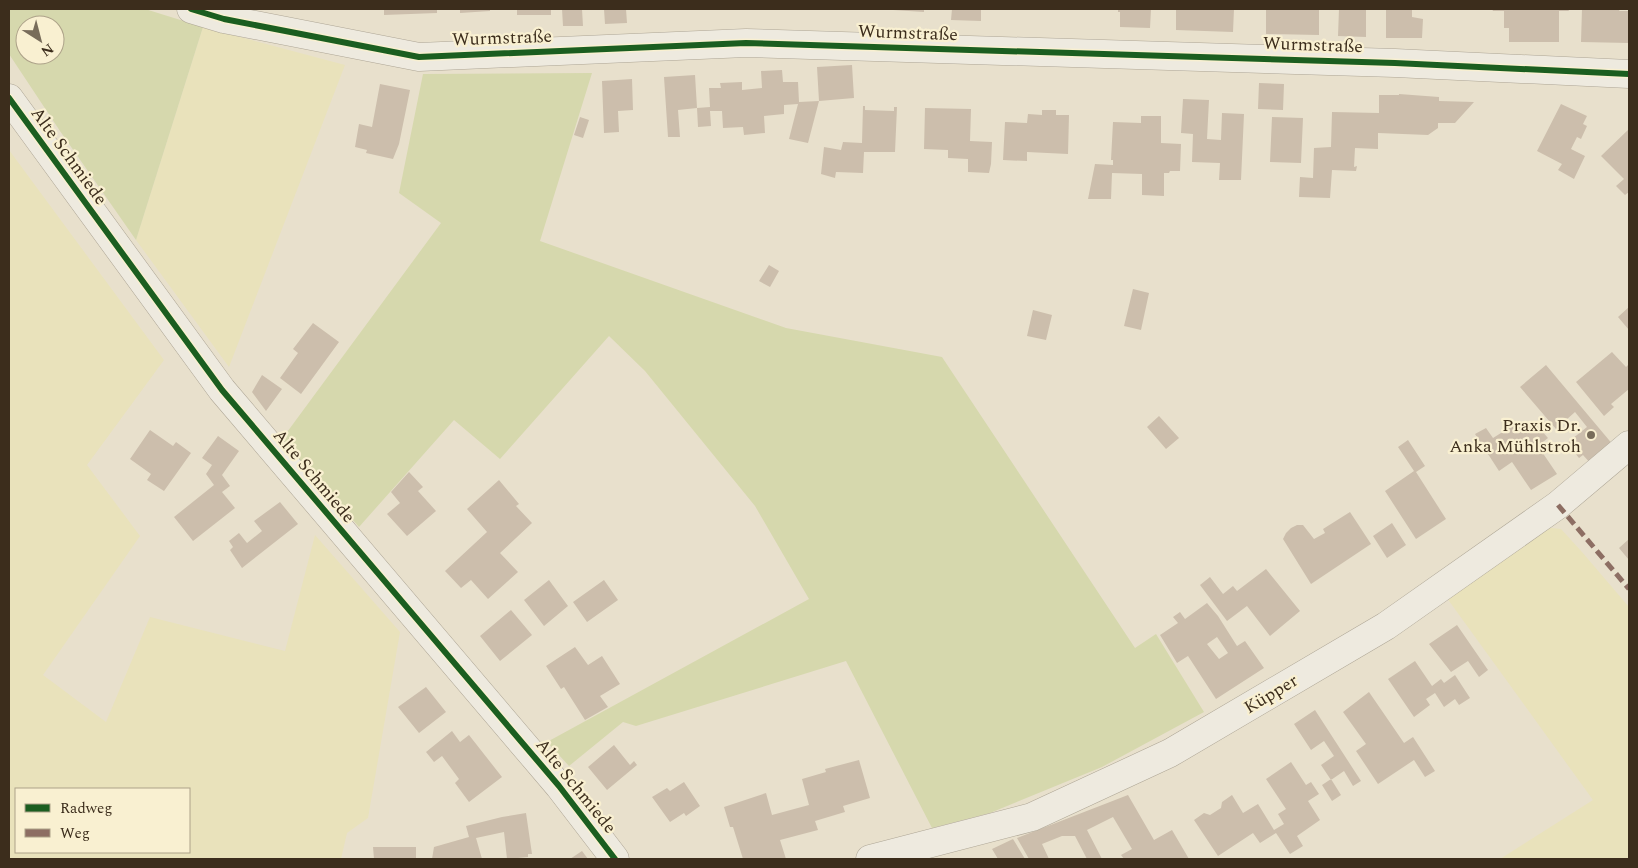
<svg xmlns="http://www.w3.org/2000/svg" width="1638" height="868" font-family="Spectral,serif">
	<rect width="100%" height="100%" fill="#e8e0cc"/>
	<!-- farmland -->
	<path fill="#e9e2bb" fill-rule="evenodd" d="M203,27L345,65L229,367L136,240Z
		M9,150L164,360L87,465L140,536L43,675L106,722L150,617L285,651L315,535L400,632L368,818L347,833L341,859H9ZM16,789H189V852H16Z
		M1542,527L1561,529L1582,552L1629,607V859H1500L1593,800L1444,594Z"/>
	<!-- green -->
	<path fill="#d6d8ad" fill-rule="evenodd" d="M9,9H145L203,27L136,240L60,131L9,54ZM25,25H55V55H25Z
		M592,73L540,241L786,328L942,357L1135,648L1156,634L1204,712L1102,767L990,813L932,828L846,661L636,726L623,722L569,766L547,742L809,599L755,506L645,371L609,336L500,459L454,420L359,527L282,439L441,223L399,193L423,74Z"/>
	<!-- building -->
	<path fill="#ccbeac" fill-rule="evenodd" d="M384,9H437V13L384,15Z
		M460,9H490V11L460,13Z
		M517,9H551V15H517Z
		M562,9H582L583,26H563Z
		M604,9H626L627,23L605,24Z
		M893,9H924V12L893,10Z
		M952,9H981V21L951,20Z
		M1118,9H1151L1150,28L1120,27V12H1118Z
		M1176,9H1234L1233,32L1176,30Z
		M1266,9H1319V35L1266,34Z
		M1339,9H1366V37L1338,36Z
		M1386,9H1412V17L1423,19L1422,38H1386Z
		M1492,9H1504V11H1493Z
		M1533,9H1568L1569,11H1559V42H1509V28H1504V10H1534Z
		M1582,9H1620L1619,11H1629V43L1581,42Z
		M852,65L854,98L819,101L808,143L789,139L798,104L784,105V114L764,116L765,133L744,135L743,127L723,128L722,111H710L711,126L698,127L697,108L710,107L709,88H721L720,83L742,82V90L762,88L761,71L782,70L783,82H798L799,102L819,101L817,67Z
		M695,75L697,108L678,110L680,137H668L664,77Z
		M632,79L633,110L618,111L619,132L604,133L602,81Z
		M1259,83L1284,84L1283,110L1258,109Z
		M380,84L410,90L399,144L393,159L366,153L367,150L355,147L359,124L372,127Z
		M1399,94L1439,97V101L1474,102L1455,123H1438V128L1428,135L1378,133V149L1355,148L1354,167L1357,166L1356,171L1332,170L1330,198L1299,197L1300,177L1313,178L1314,148L1331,147L1332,112L1379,113V95H1399Z
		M1183,99L1209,100L1207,139L1221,140L1222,113L1244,114L1241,180H1219L1220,163L1192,162L1193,134L1181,133Z
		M1561,104L1587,116L1583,124L1587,126L1581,139L1577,137L1571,149L1585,156L1574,179L1558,170L1562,164L1537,151Z
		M863,106H865V110L894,111V107H897L895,152H864L863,173L836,172L835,178L821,174L824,147L841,150L843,142L862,143Z
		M925,108L971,109L970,141L992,142L991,164L989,173L968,172V159L948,158V150L924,149Z
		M1042,110H1056V115H1069L1068,154L1027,152V161L1003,160L1005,122L1027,123L1028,114L1042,115Z
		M1141,116H1161V143L1181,144L1180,171H1170L1169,173H1164V196L1142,195V174L1112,173L1111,199H1088L1095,164L1113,165V160H1111L1113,122L1141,123Z
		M580,117L589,120L583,138L574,135Z
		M1272,117L1303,118L1301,163L1270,162Z
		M1629,129V192L1625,195L1616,186L1624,179L1601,156Z
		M769,265L779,271L770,287L759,281Z
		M1133,289L1149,293L1141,330L1124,326Z
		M1629,307V330L1618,317Z
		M1033,310L1052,315L1046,340L1027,336Z
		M313,323L339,342L301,394L280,378L298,353L293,349Z
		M1612,352L1626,367L1629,364V389L1611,404L1614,407L1604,416L1576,382Z
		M1546,365L1614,446L1592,465L1583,455L1579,458L1567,443L1587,427L1575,412L1556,429L1520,387Z
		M262,375L282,389L266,411L252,392Z
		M1159,416L1179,438L1166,449L1147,427Z
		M1520,421L1526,429L1534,422L1548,438L1538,446L1557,474L1531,490L1512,462L1499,471L1475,434L1486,428L1493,438Z
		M150,430L173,446L176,442L191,453L164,491L147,480L151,474L130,459Z
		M218,436L239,451L222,475L230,486L222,492L235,508L193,541L174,517L214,485L206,474L212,465L202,458Z
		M1408,440L1425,466L1416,472L1446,519L1416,539L1385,491L1414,471L1398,447Z
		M409,472L423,487L418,491L436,511L407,536L387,514L400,503L391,492Z
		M499,480L519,504L516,506L532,523L500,553L518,572L488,599L471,580L461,588L445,571L487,532L467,509Z
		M280,502L298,524L242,568L230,550L233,547L229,541L239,533L247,543L262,531L254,521Z
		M1350,512L1371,544L1311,584L1283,539L1286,533L1291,528L1297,525H1303L1314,539L1325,533L1323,529Z
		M1392,523L1406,545L1387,558L1373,536Z
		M1629,539V560L1619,548Z
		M1266,569L1300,611L1270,636L1247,606L1227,621L1200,585L1210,577L1223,594L1233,586L1237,591Z
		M549,580L568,606L544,626L524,600Z
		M604,580L618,600L587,622L573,602Z
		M1207,603L1218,616L1237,646L1245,641L1264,668L1216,699L1188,656L1177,663L1160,635L1178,623L1173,617L1180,612L1185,619ZM1217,637L1228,653L1219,659L1207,644Z
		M511,610L532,635L500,661L480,636Z
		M1457,625L1488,670L1479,677L1468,661L1451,672L1429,644Z
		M575,647L588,665L602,656L620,684L600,696L608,707L585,720L564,687L561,689L546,666Z
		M1415,661L1432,686L1441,679L1444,683L1455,675L1470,698L1459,705L1455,699L1444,707L1435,693L1426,699L1430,705L1414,717L1388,679Z
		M426,687L446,712L419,733L398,707Z
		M1369,692L1404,743L1413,737L1435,771L1425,777L1414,760L1378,784L1356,751L1366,744L1343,712Z
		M1315,710L1361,781L1353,786L1344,771L1331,780L1321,765L1334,756L1324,741L1311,750L1294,724Z
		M452,731L460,742L469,735L502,777L469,802L455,783L459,779L442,756L434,762L426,752Z
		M614,745L630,765L634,761L637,765L607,790L588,767Z
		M859,760L870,798L843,806L845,812L815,821L818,830L780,840L786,859H743L733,827H730L724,807L766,793L772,815L809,805L802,779L826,772L825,769Z
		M1291,762L1306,785L1311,782L1319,794L1308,801L1320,820L1297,836L1303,846L1290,854L1276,833L1260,843L1253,833L1218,856L1194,820L1204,813L1210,815L1221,808L1222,802L1232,795L1243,813L1258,804L1274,830L1284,824L1278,814L1286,809L1266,779Z
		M1331,779L1341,795L1332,801L1322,785Z
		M684,782L700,806L686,816L684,813L670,822L652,797L667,788L670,791Z
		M1128,795L1154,840L1172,830L1189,859H1124L1121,855L1132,849L1113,817L1087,830L1102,859H1087L1075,836H1062L1042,844L1049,859H1029L1017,838Z
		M526,813L532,854H528V857L507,859L504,832L476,838L482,859H432L434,847L469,837L466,826L502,817Z
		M1013,839L1025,859H998L992,849Z
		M373,847H416V859H374Z
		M582,851L588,859H570Z"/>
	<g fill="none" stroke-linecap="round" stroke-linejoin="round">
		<defs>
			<path id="minor" d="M191,9L224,19L419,57L746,43L1395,63L1629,74
				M9,98L222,390L559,786L615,859
				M870,859L1032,817L1170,753L1386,626L1558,505L1629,445"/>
		</defs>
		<!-- minor casing -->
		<use href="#minor" stroke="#ada595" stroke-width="29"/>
		<!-- minor -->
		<use href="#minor" stroke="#eeeadf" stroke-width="28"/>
		<!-- quiet -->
		<path stroke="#8d6e63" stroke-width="5" stroke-dasharray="10 5" stroke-linecap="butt" d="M1558,505L1629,589"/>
		<defs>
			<path id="cycleway" d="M191,9L224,19L419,57L746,43L1395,63L1629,74
				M9,98L222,390L559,786L615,859"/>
		</defs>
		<!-- cycleway casing -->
		<use href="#cycleway" stroke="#f9f0d1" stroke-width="9"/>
		<!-- cycleway -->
		<use href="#cycleway" stroke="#1b5e20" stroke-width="6"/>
	</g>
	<!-- markers -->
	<circle fill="#786c5a" stroke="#f9f0d1" stroke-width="2" cx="1591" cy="435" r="5"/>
	<g text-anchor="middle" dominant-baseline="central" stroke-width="4.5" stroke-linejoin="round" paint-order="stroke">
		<!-- street labels -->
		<g font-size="18" fill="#3c2d1c" stroke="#f9f0d1">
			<text transform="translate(908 33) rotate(2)">Wurmstraße</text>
			<text transform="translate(502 38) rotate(-2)">Wurmstraße</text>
			<text transform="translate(1313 45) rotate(2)">Wurmstraße</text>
			<text transform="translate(69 156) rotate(54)">Alte Schmiede</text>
			<text transform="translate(314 476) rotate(50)">Alte Schmiede</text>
			<text transform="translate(1271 694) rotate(-31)">Küpper</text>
			<text transform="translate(576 786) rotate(51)">Alte Schmiede</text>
		</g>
		<!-- poi labels -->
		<g font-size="18" fill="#3c2d1c" stroke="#f9f0d1" text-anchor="end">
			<text x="1581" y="425">Praxis Dr.<tspan x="1581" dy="21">Anka Mühlstroh</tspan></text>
		</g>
	</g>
	<!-- border -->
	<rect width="1638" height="868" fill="none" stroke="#3c2d1c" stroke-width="20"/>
	<!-- legend -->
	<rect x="15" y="788" width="175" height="65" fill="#f9f0d1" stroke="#ada289"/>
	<rect x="25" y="804" width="25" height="8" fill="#1b5e20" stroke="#ada289"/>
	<text x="60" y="813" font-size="15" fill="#3c2d1c">Radweg</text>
	<rect x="25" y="829" width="25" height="8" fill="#8d6e63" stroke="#ada289"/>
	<text x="60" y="838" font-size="15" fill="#3c2d1c">Weg</text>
	<!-- north arrow -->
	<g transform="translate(40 40) rotate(144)"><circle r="24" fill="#f9f0d1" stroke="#ada289"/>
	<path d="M0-4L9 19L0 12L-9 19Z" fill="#786c5a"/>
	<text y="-8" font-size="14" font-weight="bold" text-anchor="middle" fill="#3c2d1c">N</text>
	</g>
</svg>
